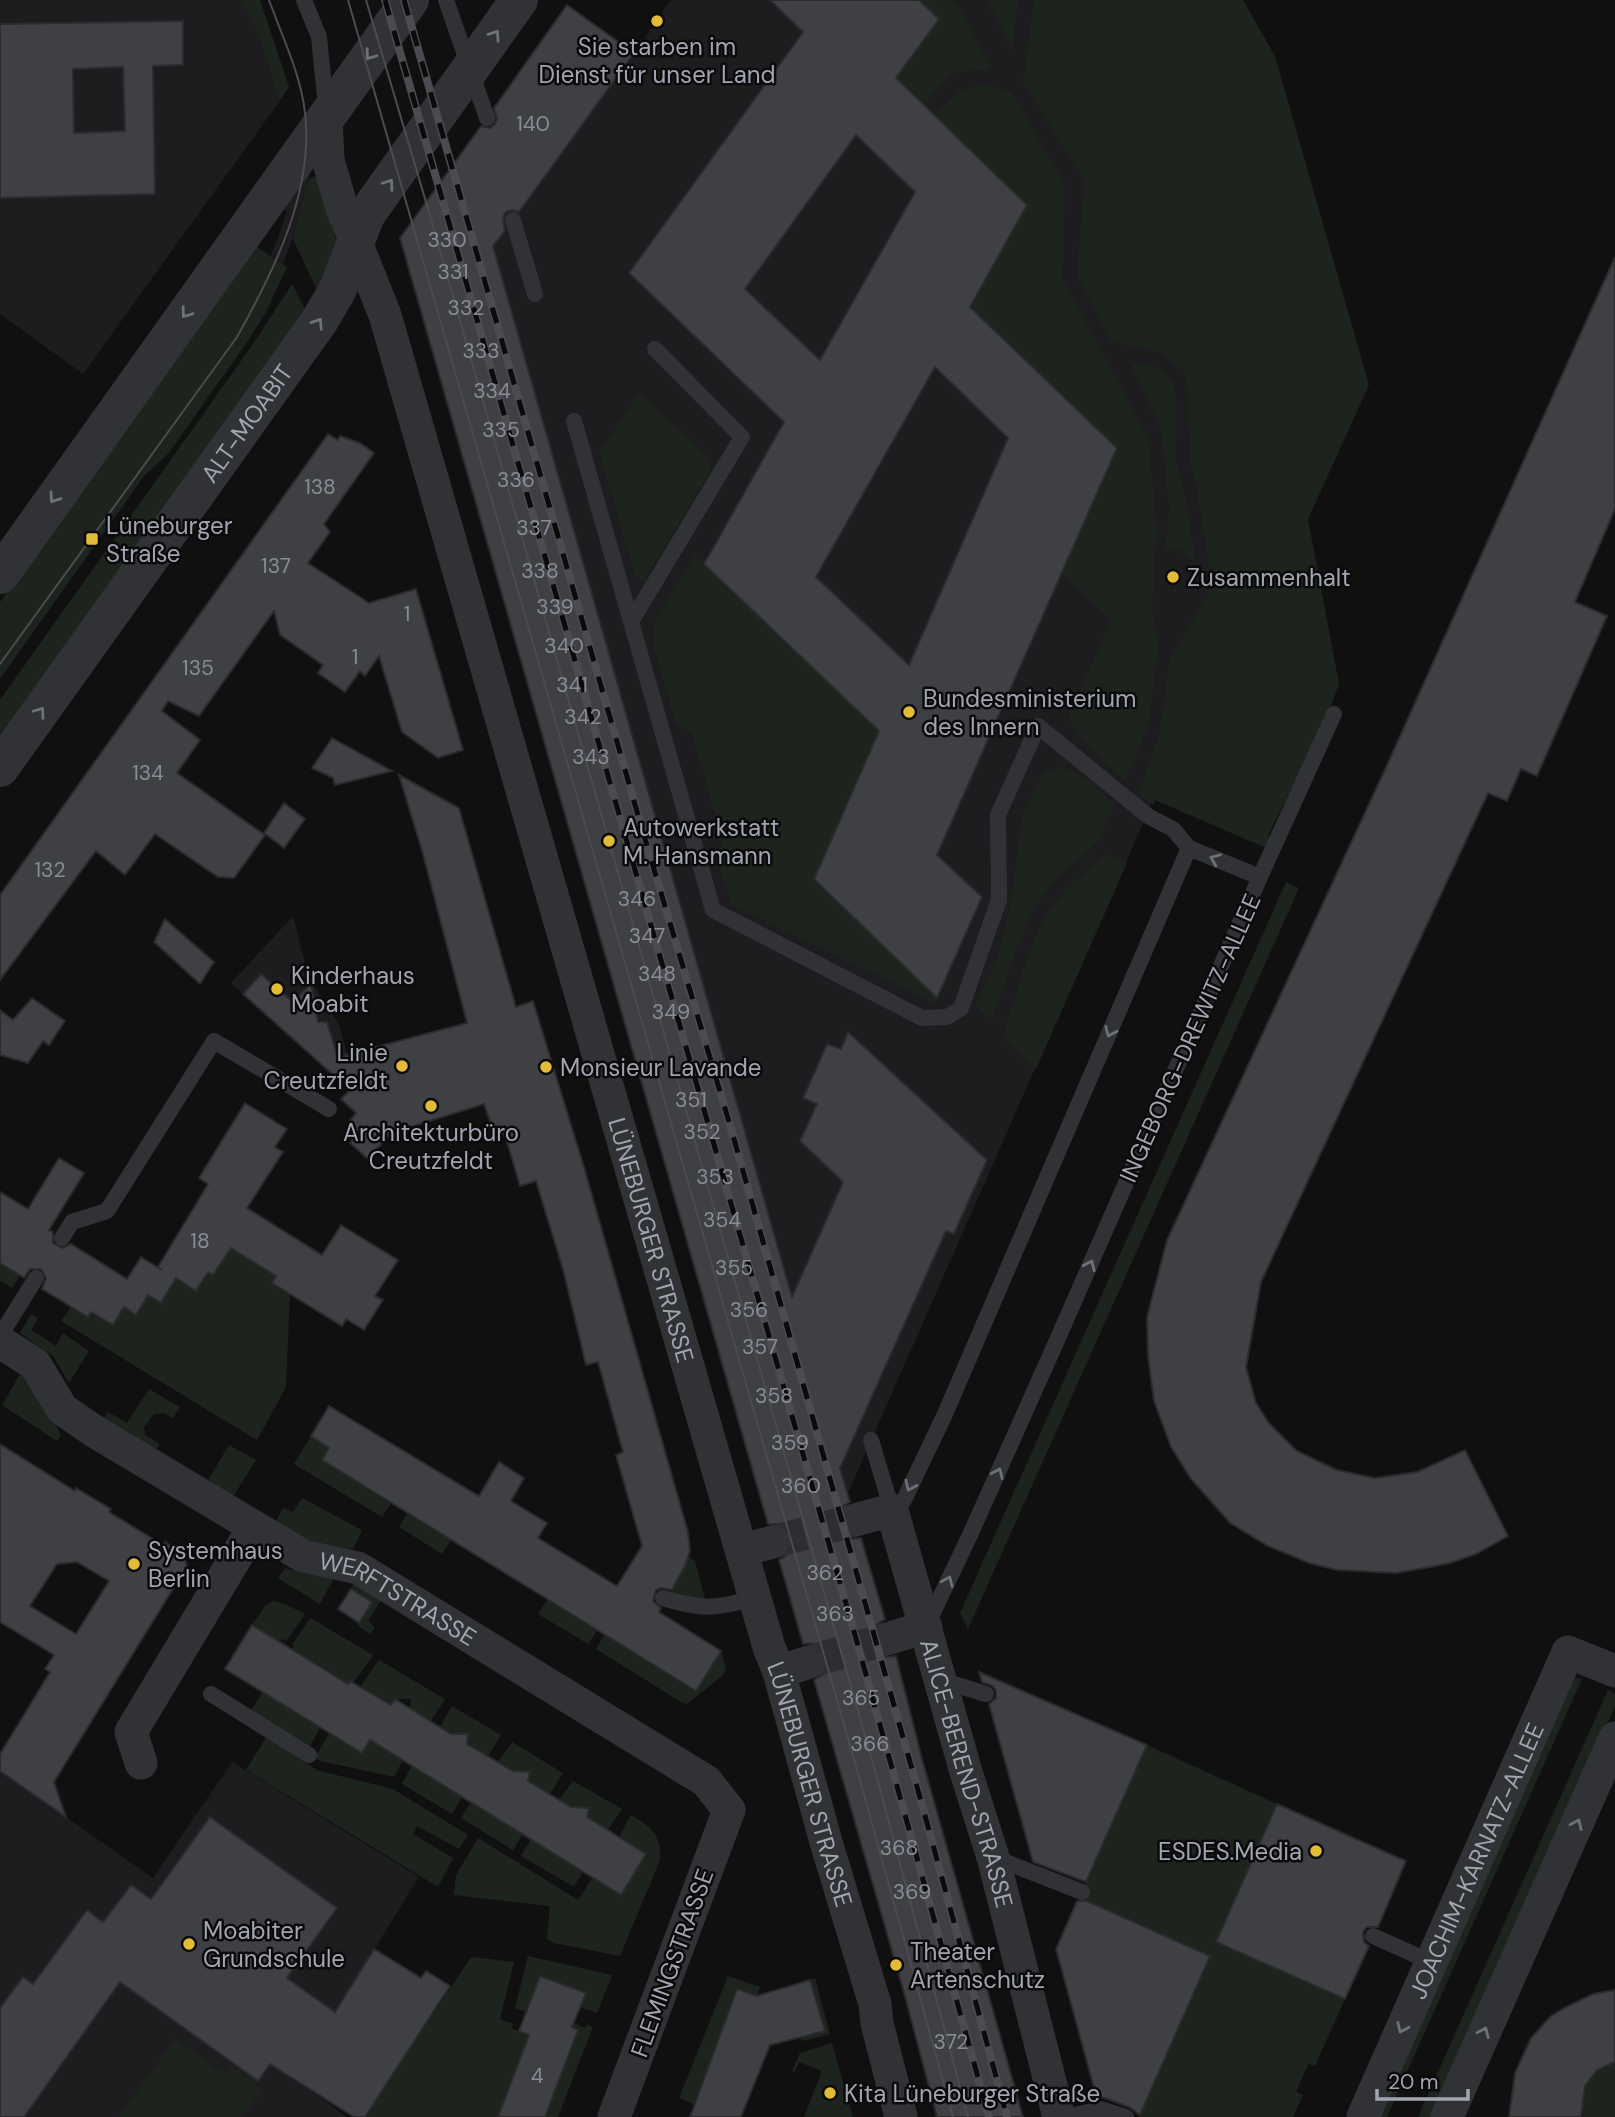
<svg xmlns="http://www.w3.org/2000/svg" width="1615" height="2117" font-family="'DM Sans',sans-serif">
	<rect width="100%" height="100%" fill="#101011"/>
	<!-- built -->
	<path fill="#1d1c1e" d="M0,0H240L259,36L279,102L83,374L0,314Z
		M671,0H1070L1182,297L1231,624L848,1493L465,148L567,5L634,53Z
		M312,162L300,218L283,264L271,256L286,215L287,211L282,210Z
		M293,916L309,979L339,1024L347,1054L320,1063L231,983Z
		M232,1762L419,1877L339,2006L290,2076L347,2117H0V1771L153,1878Z"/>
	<!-- green -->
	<path fill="#1d241e" d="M240,0H260L289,87L279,102L259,36Z
		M919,0H950L960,8L992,69L953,72L923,103L896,78Z
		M987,0H1018L1012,50Z
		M1034,0H1243L1275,56L1369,385L1308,519L1339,684L1327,717L1268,835L1281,847L1278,853L1155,800L1153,805L1138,793L1159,735L1170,659L1207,597L1211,580L1197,489L1189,459L1188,390L1182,369L1159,352L1111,342L1077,277L1084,180L1023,82Z
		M985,83L1011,92L1065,183L1063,279L1148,437L1157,529L1152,610L1159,646L1148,726L1125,782L1080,738L1068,717L1111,621L1062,573L1117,448L970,307L1027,205L935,115L961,90Z
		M318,175L337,243L319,294L293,239L309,179Z
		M255,246L287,267L266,312L248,341L168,454L144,476L0,679V602Z
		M292,284L306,311L0,741V700L253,344Z
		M1130,362L1158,367L1173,383L1177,402L1176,461L1187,505L1196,563L1178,549L1165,550L1169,511L1161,429Z
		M639,393L708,457L710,472L644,581L635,576L599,452Z
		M695,555L879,731L814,879L937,998L935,1004L731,904L716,857L723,841L692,734L675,721L653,644L654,622Z
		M1057,767C1081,770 1098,789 1115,805L1098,842L1054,880L1034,908L1019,943L992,1020L975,1006L995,963L1010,910L1022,818L1042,773Z
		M1106,854L1127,863L1036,1069L1003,1036C1016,997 1025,953 1045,917C1059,891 1085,874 1106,854Z
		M1286,882L1299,888L968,1629L960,1613Z
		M228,1247L276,1276L290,1294L286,1387L257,1440L61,1321L71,1307L87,1317L91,1312L113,1325L124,1307L136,1315L148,1295L161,1303L176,1278L196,1291L208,1272L214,1275L226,1255Z
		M0,1263L20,1276L12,1288L0,1281Z
		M31,1314L38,1318L31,1330L56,1346L63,1333L89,1351L69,1383L53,1356L20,1333Z
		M20,1374L35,1383L61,1435L57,1441L2,1405Z
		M149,1389L180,1407L173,1418L164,1413L154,1414L144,1427L145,1435L160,1444L155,1451L103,1420L108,1412L127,1423Z
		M311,1436L329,1448L322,1460L391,1504L382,1517L294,1464Z
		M229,1445L256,1460L231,1500L205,1485Z
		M302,1498L362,1530L353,1549L314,1546L275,1523L283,1508L293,1512Z
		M407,1514L451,1540L442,1554L399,1527Z
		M689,1557L695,1561L705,1599L702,1602L670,1593Z
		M285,1568L302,1573L334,1578L320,1604L278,1578Z
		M354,1583L382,1599L368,1621L375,1627L370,1634L358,1626L359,1623L351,1589Z
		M547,1600L597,1631L588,1644L538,1614Z
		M274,1601L285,1604L305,1614L286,1641L282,1639L280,1642L252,1625L265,1606Z
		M310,1618L373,1655L353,1683L350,1681L348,1684L292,1649L294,1646L292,1645Z
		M604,1635L695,1691L721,1651L726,1669L723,1675L687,1704L683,1703L596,1649Z
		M379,1660L445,1699L431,1721L410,1708L411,1699H400L389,1709L360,1687Z
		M1574,1678L1582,1679L1387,2117H1373Z
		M1608,1690L1615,1694V1706L1432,2117H1418Z
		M263,1692L320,1728L310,1746L251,1710Z
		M452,1706L501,1735L488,1756L467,1744L468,1734H457L455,1736L440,1727Z
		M329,1733L362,1753L370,1740L403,1760L394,1777L321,1761L315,1758Z
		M267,1736L316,1770L393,1789L468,1835L459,1849L417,1826L413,1834L453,1858L438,1887L246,1770Z
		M512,1742L563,1773L550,1794L528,1781L529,1772H518L517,1774L498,1762Z
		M1147,1745L1277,1804L1217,1942L1345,1999L1315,2066L1308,2064L1296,2092L1303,2095L1293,2117H1139L1210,1956L1079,1898Z
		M412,1766L462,1797L452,1814L402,1784Z
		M573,1781L622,1809L608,1830L559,1800Z
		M471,1802L523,1834L513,1850L461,1818Z
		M631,1815C650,1825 663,1837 660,1860L620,1956L554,1943L547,1939L550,1906L454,1895L456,1875L478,1838L578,1900L593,1877L646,1854L619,1837Z
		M531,1839L583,1871L574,1887L521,1856Z
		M528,1956L612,1975L597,2013L580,2007L585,1993L541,1976L526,2012L515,2008Z
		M471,1957L514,1962L500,2019L513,2024L511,2028L529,2035L498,2117H365Z
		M728,1976L760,1987L757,1996L737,1989L695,2105L679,2098Z
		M815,1978L830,2034L802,2041L800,2037L825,2030L810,1980Z
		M574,2023L585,2028L587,2024L593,2027L558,2117H545L578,2030L573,2028Z
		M175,2039L226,2075L232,2066L263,2089L243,2117H119Z
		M832,2043L853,2117H804L822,2071L799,2062L795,2072L792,2071L800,2053Z
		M1615,2062V2117H1583C1577,2092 1591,2069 1615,2062Z"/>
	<!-- building -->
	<path fill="#3f4044" stroke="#2b2a2d" stroke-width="2" fill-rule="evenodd" d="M770,0H919L939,19L896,78L1027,205L970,307L1117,448L937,855L982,897L937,998L814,879L879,731L704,564L784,422L629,273L803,32ZM856,135L915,192L820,360L745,289ZM935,367L1008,438L909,665L816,577Z
		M567,5L634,53L519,212L511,210L505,213L503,218L505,231L493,246L792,1297L843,1182L800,1141L817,1104L803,1098L827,1044L841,1049L848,1032L987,1160L954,1234L946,1231L840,1468L850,1502L841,1507L836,1516V1524L842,1534L851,1539L861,1538L885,1619L876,1625L871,1633V1643L877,1652L886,1657L896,1656L922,1759L1023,2117H937L903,1989L814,1680L824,1674L828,1665L827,1657L821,1647L812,1643L803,1644L779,1560L786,1556L791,1548V1536L787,1529L779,1524H768L400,238L481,126L490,128L495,124L497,119L494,108Z
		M183,21V65L153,66L155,194L0,198V24ZM123,67L125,131L74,133L73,69Z
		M1615,257V509L1575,602L1607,616L1537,776L1521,769L1507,801L1488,793L1261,1282L1246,1367L1256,1403L1269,1423L1297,1451L1337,1470L1375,1478L1417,1472L1465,1450L1508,1536L1476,1554L1450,1563L1425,1568L1396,1573L1337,1570L1309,1563L1268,1546L1230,1523L1191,1479L1171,1447L1154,1401L1148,1357L1147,1317L1167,1240L1388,763Z
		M328,434L338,440L340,436L360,443L374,453L324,524L330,532L308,563L369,603L416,589L463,750L438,758L402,732L379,656L365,676L360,671L345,692L318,673L323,665L280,635L274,611L199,716L168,701L162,711L200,740L177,773L265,835L234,878L218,877L155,834L125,875L96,851L0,980V895Z
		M332,738L341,743L392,771L335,785L333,778L312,768Z
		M399,775L459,808L516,1007L533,1001L584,1167L688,1532L690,1551L685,1566L672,1590L661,1588L656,1590L653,1601L661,1608L659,1612L721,1651L696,1691L322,1460L329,1448L311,1436L329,1406L479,1496L499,1462L524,1478L511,1501L547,1523L538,1538L617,1586L642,1546L616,1455L623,1452L598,1362L586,1365L564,1273L536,1181L520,1186L505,1135L495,1136L484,1104L391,1133L368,1159L350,1143L359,1133L348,1123L356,1113L341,1099L350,1090L243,994L261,974L293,1002L311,983L318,1022H327L338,1057L467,1023L423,854Z
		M284,803L305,819L284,848L264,833Z
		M165,919L214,962L200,984L154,942Z
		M32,998L65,1021L49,1045L43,1041L28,1063L0,1055V1010L13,1020Z
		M245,1103L287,1129L275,1147L283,1152L247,1208L322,1255L341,1225L398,1260L375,1296L383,1300L364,1330L346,1319L342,1326L272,1283L276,1276L231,1248L213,1275L208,1272L196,1291L176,1278L161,1303L148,1295L136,1315L124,1307L113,1325L91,1312L88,1317L42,1289L46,1278L41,1269H30L24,1278L0,1263V1192L28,1209L59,1158L84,1173L49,1230L53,1232V1243L62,1248L71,1244L127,1279L141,1257L162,1270L158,1267L208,1184L199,1178Z
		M0,1444L75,1491L76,1488L111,1509L109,1512L163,1545L165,1542L183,1554L187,1566L54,1782L66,1817L0,1771V1754L50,1672L45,1669L54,1655L0,1622ZM77,1562L109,1581L76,1634L30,1606L57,1564Z
		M351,1589L372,1602L359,1623L338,1609Z
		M252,1625L348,1684L350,1681L391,1705L395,1699L451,1734H468L467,1744L513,1771L530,1772L528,1781L571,1807L589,1808L587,1817L646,1854L621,1895L370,1740L362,1753L225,1669Z
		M979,1672L1147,1745L1086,1882L1033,1862L989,1704L996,1698V1691L993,1686L982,1682Z
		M1277,1804L1406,1861L1378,1927H1367L1363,1932L1364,1942L1369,1946L1345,1999L1216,1942Z
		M210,1817L337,1908L287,1978L335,2012L374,1949L421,1978L426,1971L450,1986L365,2117H354L270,2064L258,2081L120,1982L24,2117H0V2008L23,1977L33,1984L87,1910L103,1922L131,1885L151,1899Z
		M1077,1901H1087L1210,1956L1140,2115L1129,2107L1096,2095L1056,1949Z
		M540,1976L586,1993L572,2027L578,2030L545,2117H498L529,2035L519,2031Z
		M810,1980L825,2031L770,2045L741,2117H690L737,1989L757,1996Z
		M1615,1990V2062L1597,2070L1585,2086L1581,2117H1509L1515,2073L1531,2038L1550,2017L1564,2008L1593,1994Z"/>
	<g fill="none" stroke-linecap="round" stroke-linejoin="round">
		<!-- minor-tunnel -->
		<path stroke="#2d2e31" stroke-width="33" stroke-dasharray="33 17" stroke-linecap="butt" d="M773,1542L855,1520
			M809,1662L890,1638"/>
		<!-- service -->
		<path stroke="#313236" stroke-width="16" d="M304,0L319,37L326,107
			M446,0L487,118
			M513,220L535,294
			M574,421L713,910L922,1018L947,1017L961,1008L999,900L998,815L1038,726L1148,816L1173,829L1189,848
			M631,622L742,437L655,349
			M1260,877L1334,714
			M62,1238L72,1222L107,1211L214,1041L329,1109
			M0,1336L36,1278
			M871,1440L892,1510L904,1500L945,1414L1189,848L1260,877L1058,1338L970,1535L927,1625
			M663,1598C703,1610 715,1609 755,1598
			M941,1680L986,1694
			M211,1694L309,1755
			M993,1857L1082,1892
			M1373,1936L1431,1962
			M1066,2117L1101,2109L1126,2117"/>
		<!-- minor -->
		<g stroke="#313236" stroke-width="33">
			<path id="s1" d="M326,117L328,160L341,205L385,315L769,1647L779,1672L826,1842L875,2004L877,2023L901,2117"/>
			<path id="s2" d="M0,1342L35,1364L62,1409L94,1431L303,1556L358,1568L706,1781L729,1810L614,2117"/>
			<path id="s3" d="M855,1520L892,1510L966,1772L993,1857L1059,2117"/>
			<path d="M743,1550L773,1542"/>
			<path d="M890,1638L926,1627"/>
			<path d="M779,1672L809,1662"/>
			<path d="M141,1763L131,1732L254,1527"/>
			<path id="s4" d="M1363,2117L1568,1652L1615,1671"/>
			<path d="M1447,2117L1615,1738"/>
		</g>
		<!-- tertiary -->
		<g stroke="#313236" stroke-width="38">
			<path d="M0,575L410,0"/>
			<path id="s5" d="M0,768L320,320L338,289L366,215L519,0"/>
		</g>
		<!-- tram -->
		<path stroke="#4b4b51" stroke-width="2" d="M348,0L860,1780L953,2117
			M366,0L426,202L876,1774L968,2117
			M0,664L237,337C274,271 314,191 305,113C301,75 282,36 269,0"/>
		<defs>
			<path id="rail" d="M385,0L855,1635L989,2117
				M404,0L640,822L732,1132L921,1801L1007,2117"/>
		</defs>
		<!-- rail casing -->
		<use href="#rail" stroke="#4b4b51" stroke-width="8"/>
		<!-- rail -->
		<use href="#rail" stroke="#0b0b0c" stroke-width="5" stroke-dasharray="16" stroke-linecap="butt"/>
	</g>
	<!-- one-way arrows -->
	<defs><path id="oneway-chevron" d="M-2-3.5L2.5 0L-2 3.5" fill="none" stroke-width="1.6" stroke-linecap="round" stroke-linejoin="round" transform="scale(1.75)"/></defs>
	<g stroke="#6f717a">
		<use href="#oneway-chevron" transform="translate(495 35) rotate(-55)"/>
		<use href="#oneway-chevron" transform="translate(370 55) rotate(126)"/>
		<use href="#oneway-chevron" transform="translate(389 184) rotate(-54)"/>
		<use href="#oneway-chevron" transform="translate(186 313) rotate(126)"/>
		<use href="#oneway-chevron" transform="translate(318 323) rotate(-57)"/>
		<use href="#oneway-chevron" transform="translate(54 498) rotate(125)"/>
		<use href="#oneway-chevron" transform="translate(40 712) rotate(-54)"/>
		<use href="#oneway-chevron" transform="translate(1215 859) rotate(-157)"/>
		<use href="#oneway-chevron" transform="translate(1110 1032) rotate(113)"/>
		<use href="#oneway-chevron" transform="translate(1090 1265) rotate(-66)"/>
		<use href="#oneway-chevron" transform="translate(998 1473) rotate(-66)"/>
		<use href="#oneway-chevron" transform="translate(910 1486) rotate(115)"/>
		<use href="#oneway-chevron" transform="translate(948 1581) rotate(-66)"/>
		<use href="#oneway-chevron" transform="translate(1577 1824) rotate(-66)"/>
		<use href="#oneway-chevron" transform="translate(1402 2028) rotate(114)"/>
		<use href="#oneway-chevron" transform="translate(1484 2032) rotate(-66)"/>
	</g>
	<!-- markers -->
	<g fill="#e3bc37" stroke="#0b0b0c" stroke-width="2.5">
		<circle cx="657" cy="21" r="7"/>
		<rect x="85" y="532" width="14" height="14" rx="3.5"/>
		<circle cx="1173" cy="577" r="7"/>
		<circle cx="909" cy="712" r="7"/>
		<circle cx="609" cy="841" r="7"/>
		<circle cx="277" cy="989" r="7"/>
		<circle cx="402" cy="1066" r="7"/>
		<circle cx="546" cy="1067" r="7"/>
		<circle cx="431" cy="1106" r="7"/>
		<circle cx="134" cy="1564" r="7"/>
		<circle cx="1316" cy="1851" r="7"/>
		<circle cx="189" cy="1944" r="7"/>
		<circle cx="896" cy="1965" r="7"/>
		<circle cx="830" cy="2093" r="7"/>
	</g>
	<g text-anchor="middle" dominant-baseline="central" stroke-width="5" stroke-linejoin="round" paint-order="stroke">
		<!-- number labels -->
		<g font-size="21" fill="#898c96">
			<text x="533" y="124">140</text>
			<text x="447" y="240">330</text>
			<text x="453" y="272">331</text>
			<text x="466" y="308">332</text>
			<text x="481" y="351">333</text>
			<text x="492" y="391">334</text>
			<text x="501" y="430">335</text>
			<text x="516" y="480">336</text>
			<text x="320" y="487">138</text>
			<text x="534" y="528">337</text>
			<text x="276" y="566">137</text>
			<text x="540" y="571">338</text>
			<text x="555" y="607">339</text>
			<text x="407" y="614">1</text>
			<text x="564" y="646">340</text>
			<text x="355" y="657">1</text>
			<text x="198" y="668">135</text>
			<text x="572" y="685">341</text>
			<text x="583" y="717">342</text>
			<text x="591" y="757">343</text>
			<text x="148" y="773">134</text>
			<text x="50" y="870">132</text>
			<text x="637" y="899">346</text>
			<text x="647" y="936">347</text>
			<text x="657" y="974">348</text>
			<text x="671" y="1012">349</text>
			<text x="691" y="1100">351</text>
			<text x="702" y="1132">352</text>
			<text x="715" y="1177">353</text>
			<text x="722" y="1220">354</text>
			<text x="200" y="1241">18</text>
			<text x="734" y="1268">355</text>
			<text x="749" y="1310">356</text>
			<text x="760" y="1347">357</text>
			<text x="774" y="1396">358</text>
			<text x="790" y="1443">359</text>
			<text x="801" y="1486">360</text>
			<text x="825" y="1573">362</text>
			<text x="835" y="1614">363</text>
			<text x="861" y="1698">365</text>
			<text x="870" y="1744">366</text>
			<text x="899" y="1848">368</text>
			<text x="912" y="1892">369</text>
			<text x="951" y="2042">372</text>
			<text x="537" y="2076">4</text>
		</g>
		<!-- poi labels -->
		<g font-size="24" fill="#a2a5b1" stroke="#0b0b0c" text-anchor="start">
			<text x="657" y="46" text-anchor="middle">Sie starben im<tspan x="657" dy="28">Dienst für unser Land</tspan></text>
			<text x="106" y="525">Lüneburger<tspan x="106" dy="28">Straße</tspan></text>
			<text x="1187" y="577">Zusammenhalt</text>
			<text x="923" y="698">Bundesministerium<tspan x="923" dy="28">des Innern</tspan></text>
			<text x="623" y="827">Autowerkstatt<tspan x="623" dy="28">M. Hansmann</tspan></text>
			<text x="291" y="975">Kinderhaus<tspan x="291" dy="28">Moabit</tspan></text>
			<text x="388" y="1052" text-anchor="end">Linie<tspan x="388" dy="28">Creutzfeldt</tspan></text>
			<text x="560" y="1067">Monsieur Lavande</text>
			<text x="431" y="1132" text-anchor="middle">Architekturbüro<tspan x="431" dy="28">Creutzfeldt</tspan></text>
			<text x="148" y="1550">Systemhaus<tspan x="148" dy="28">Berlin</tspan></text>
			<text x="1302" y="1851" text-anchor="end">ESDES.Media</text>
			<text x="203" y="1930">Moabiter<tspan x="203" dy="28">Grundschule</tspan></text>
			<text x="910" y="1951">Theater<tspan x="910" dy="28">Artenschutz</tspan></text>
			<text x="844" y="2093">Kita Lüneburger Straße</text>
		</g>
		<!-- street labels -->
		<g font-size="24" fill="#a2a5b1" stroke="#0b0b0c">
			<text stroke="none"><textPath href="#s5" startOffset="424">ALT-MOABIT</textPath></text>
			<text transform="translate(1190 1038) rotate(-66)">INGEBORG-DREWITZ-ALLEE</text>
			<text stroke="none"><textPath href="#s1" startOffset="1171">LÜNEBURGER STRASSE</textPath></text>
			<text stroke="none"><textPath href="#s2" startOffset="481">WERFTSTRASSE</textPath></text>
			<text stroke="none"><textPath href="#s3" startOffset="312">ALICE-BEREND-STRASSE</textPath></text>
			<text stroke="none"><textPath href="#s1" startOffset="1738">LÜNEBURGER STRASSE</textPath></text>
			<text stroke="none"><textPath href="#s4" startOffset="280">JOACHIM-KARNATZ-ALLEE</textPath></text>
			<text transform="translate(672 1963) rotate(-70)">FLEMINGSTRASSE</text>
		</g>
	</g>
	<!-- scale -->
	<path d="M1377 2089v10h91v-10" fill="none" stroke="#a2a5b1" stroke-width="3.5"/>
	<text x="1388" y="2089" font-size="21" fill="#a2a5b1" stroke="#0b0b0c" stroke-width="5" paint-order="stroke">20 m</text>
</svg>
